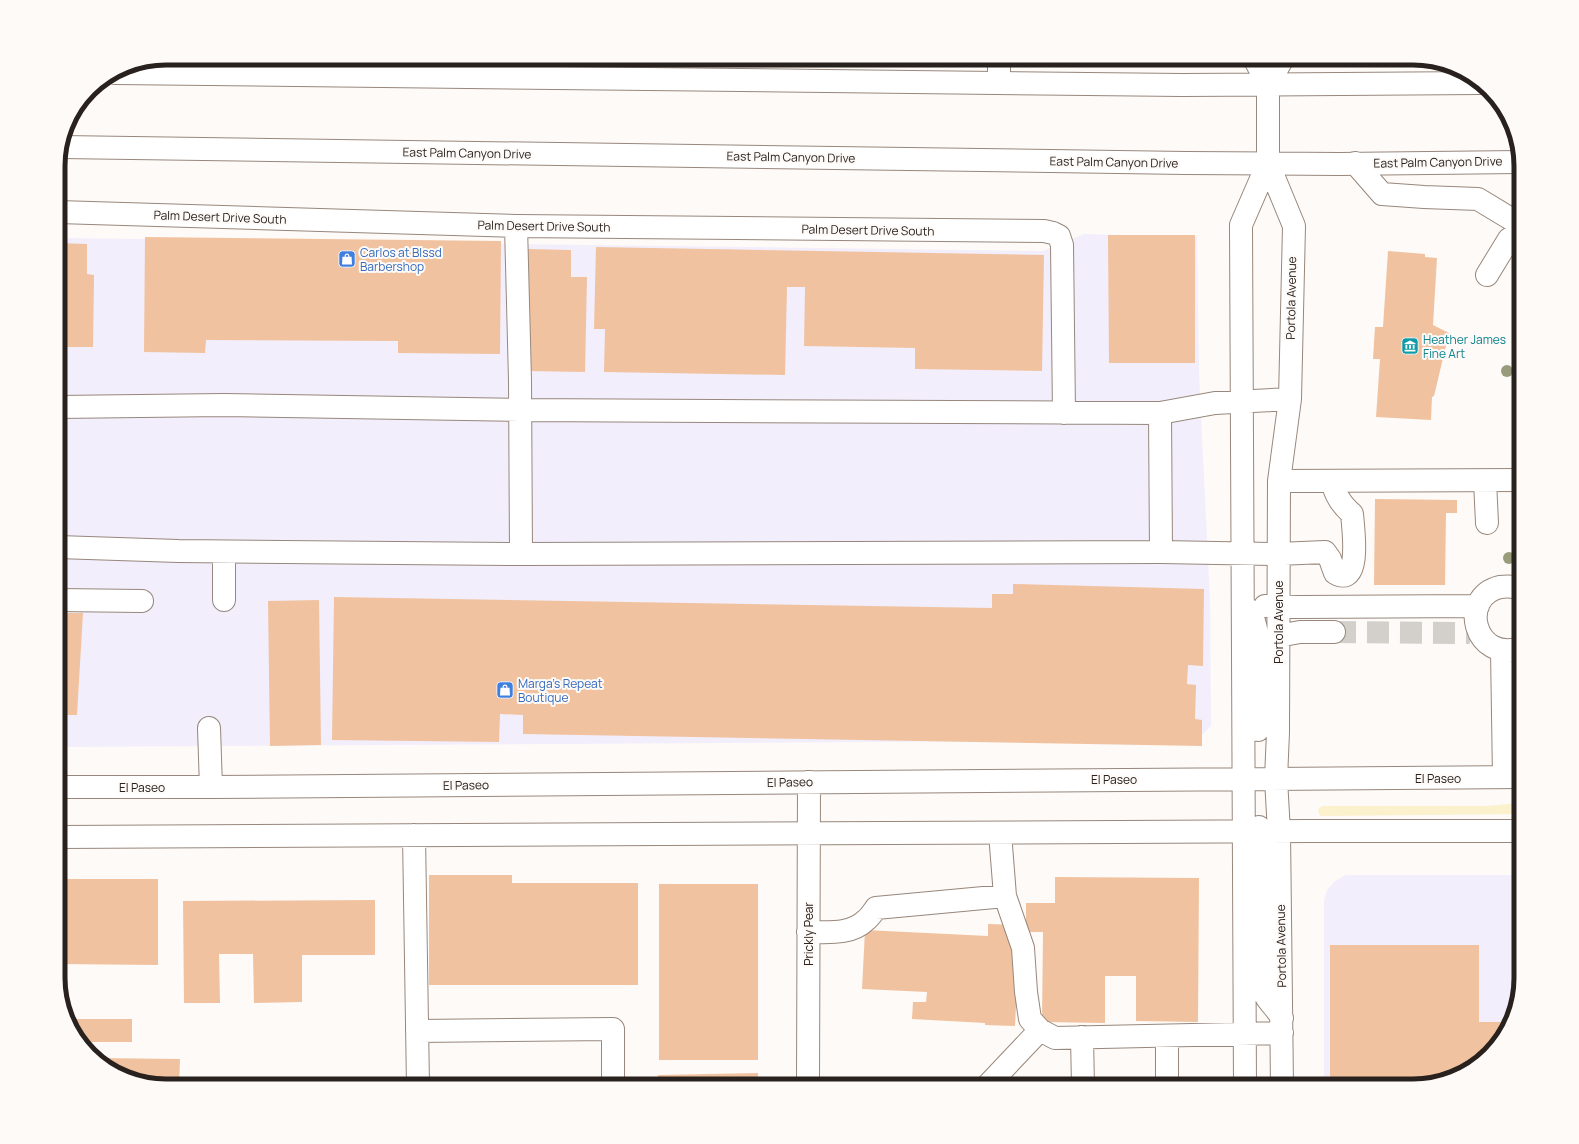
<svg xmlns="http://www.w3.org/2000/svg" width="1579" height="1144" font-family="Manrope,sans-serif">
	<rect width="100%" height="100%" fill="#fefaf7"/>
	<!-- commercial -->
	<path fill="#f2eefc" d="M1084,234L1197,237L1199,374L1210,600L1211,726L1199,738L1188,740L58,747V238L1043,251Z
		M1346,875H1521V978L1515,1012L1499,1043L1461,1075L1413,1086H1324V901L1327,890L1335,881Z"/>
	<!-- sand -->
	<path fill="#fbf1cc" d="M1521,801V814L1321,816L1318,812L1319,808L1323,806H1486L1510,804Z"/>
	<!-- building -->
	<path fill="#f1c29f" d="M1108,235H1195V363H1109Z
		M145,237L501,241L500,354L398,353V341L206,340L205,353L144,352Z
		M58,243L87,244V274L94,275L93,347H61V383H58Z
		M596,247L1044,255L1042,371L915,369V348L804,346L805,287H787L785,375L604,372L605,329H594Z
		M528,249L571,250V277H587L585,372L526,371Z
		M1388,251L1425,254V257L1437,258L1433,325L1449,333L1434,396L1432,397L1431,420L1376,417L1380,359H1373L1375,327H1383Z
		M1375,499L1457,500V513H1446L1445,585H1374Z
		M1013,584L1204,589L1203,666L1188,665L1187,684L1196,685L1195,719L1202,720V746L523,734V715L500,714L499,742L332,740L334,597L992,608V594H1013Z
		M319,600L321,745L270,746L268,601Z
		M58,613H83L77,715H58Z
		M429,875H512V883H638V985H429Z
		M1055,877L1199,878L1198,1022L1136,1021V976H1105V1023L1042,1022L1043,932H1026V903H1055Z
		M58,879H158V965L58,964Z
		M659,884H758V1060H659Z
		M375,900V955H302V1002L254,1003L253,954H219L220,1003H184L183,901Z
		M988,924L1020,925L1015,1026L985,1025V1023L912,1019L913,1002H926L927,992L862,989L865,930L988,936Z
		M1330,945H1479V1022H1507V1027L1499,1043L1461,1075L1413,1086H1330Z
		M67,1019H132V1042H82L69,1026Z
		M96,1058L180,1059L179,1086H166L131,1080L101,1064Z
		M758,1073V1086H658V1075Z"/>
	<g fill="none" stroke-linecap="round" stroke-linejoin="round">
		<!-- minor-tunnel -->
		<path stroke="#d3cfcb" stroke-width="22" stroke-dasharray="22 11" stroke-linecap="butt" d="M1334,632L1470,633"/>
		<defs>
			<path id="minor" d="M999,83V58
				M1268,163L1294,226L1290,399L1279,481L1278,732L1276,779L1279,832L1282,1086
				M1355,163L1382,194L1424,197L1478,199L1521,225
				M58,212L516,226L1044,231L1053,233L1059,236L1062,245L1064,413
				M516,226L520,380L521,554
				M1487,275L1509,239L1521,233
				M58,407L224,405L520,410L1160,413L1215,403L1290,399
				M1160,413L1161,552
				M1279,481L1521,480
				M1485,481L1487,523
				M58,547L178,551L521,554L1161,552L1278,554L1325,552L1330,559L1335,573C1362,589 1353,527 1352,514C1341,504 1336,496 1332,482
				M224,552V600
				M1521,589C1514,586 1507,586 1500,587C1458,597 1474,663 1521,648
				M58,600L142,601
				M1265,606L1299,607L1478,606
				M1249,610C1265,635 1258,698 1258,730
				M1278,636L1300,632H1334
				M1502,650L1504,777
				M209,728L211,787
				M58,787H211L1521,777
				M1259,827L1262,987C1265,1000 1276,1007 1282,1018
				M1000,833L1005,896L1023,948L1026,992L1030,1019L1040,1030L1055,1038L1282,1033
				M414,835L418,1086
				M58,837L1309,831H1521
				M808,932C828,932 851,935 866,920C870,917 873,912 876,908L1005,896
				M417,1031L613,1029V1086
				M1082,1037L1083,1086
				M808,1086L809,782
				M987,1086L1040,1030
				M1167,1086V1036
				M1245,1086L1241,225L1268,163"/>
			<path id="major" d="M1254,58L1268,85V163
				M115,73L1182,85L1480,83
				M1268,85L1283,58
				M61,147L1186,163L1339,164L1520,162"/>
		</defs>
		<!-- minor casing -->
		<use href="#minor" stroke="#97877c" stroke-width="24"/>
		<!-- major casing -->
		<use href="#major" stroke="#97877c" stroke-width="24"/>
		<!-- minor -->
		<use href="#minor" stroke="#fff" stroke-width="22"/>
		<!-- major -->
		<use href="#major" stroke="#fff" stroke-width="22"/>
	</g>
	<!-- trees -->
	<g fill="#989c7b">
		<circle cx="1507" cy="371" r="6"/>
		<circle cx="1509" cy="558" r="6"/>
	</g>
	<!-- icons -->
	<defs>
		<symbol id="shop-square" viewBox="-11 -11 22 22"><rect x="-9" y="-9" width="18" height="18" rx="4" fill="#3f7fe0" stroke="#fefaf7"/><path d="M-5-2.5h2.3a2.7 3.5 0 0 1 5.4 0H5L5.5 6h-11ZM-1.5-2.5h3a1.5 2.3 0 0 0-3 0Z" fill="#fff"/></symbol>
		<symbol id="museum-square" viewBox="-11 -11 22 22"><rect x="-9" y="-9" width="18" height="18" rx="4" fill="#0f9aa8" stroke="#fefaf7"/><path d="M0-6L6-3V-2H-6V-3ZM-5-1h2V3h-2ZM-1-1h2V3h-2ZM3-1h2V3H3ZM-6 4H6V6H-6Z" fill="#fff"/></symbol>
	</defs>
	<g fill-rule="evenodd">
		<use href="#shop-square" x="337" y="249" width="20" height="20"/>
		<use href="#museum-square" x="1400" y="336" width="20" height="20"/>
		<use href="#shop-square" x="495" y="680" width="20" height="20"/>
	</g>
	<g text-anchor="middle" dominant-baseline="central" stroke-width="4" stroke-linejoin="round" paint-order="stroke">
		<!-- street labels -->
		<g font-size="12" fill="#28211d" stroke="#fefaf7">
			<text transform="translate(467 153) rotate(1)">East Palm Canyon Drive</text>
			<text transform="translate(791 157) rotate(1)">East Palm Canyon Drive</text>
			<text transform="translate(1114 162) rotate(1)">East Palm Canyon Drive</text>
			<text transform="translate(1438 162) rotate(-1)">East Palm Canyon Drive</text>
			<text transform="translate(220 217) rotate(2)">Palm Desert Drive South</text>
			<text transform="translate(544 226) rotate(1)">Palm Desert Drive South</text>
			<text transform="translate(868 230) rotate(1)">Palm Desert Drive South</text>
			<text transform="translate(1291 298) rotate(-89)">Portola Avenue</text>
			<text transform="translate(1278 622) rotate(-90)">Portola Avenue</text>
			<text x="1438" y="778">El Paseo</text>
			<text x="1114" y="779">El Paseo</text>
			<text transform="translate(790 782) rotate(-1)">El Paseo</text>
			<text transform="translate(466 785) rotate(-1)">El Paseo</text>
			<text x="142" y="787">El Paseo</text>
			<text transform="translate(808 934) rotate(-90)">Prickly Pear</text>
			<text transform="translate(1281 946) rotate(-91)">Portola Avenue</text>
		</g>
		<!-- shop labels -->
		<g font-size="12" fill="#366cbe" stroke="#fefaf7" text-anchor="start">
			<text x="360" y="252">Carlos at Blssd<tspan x="360" dy="14">Barbershop</tspan></text>
			<text x="518" y="683">Marga's Repeat<tspan x="518" dy="14">Boutique</tspan></text>
		</g>
		<!-- culture labels -->
		<g font-size="12" fill="#0d838f" stroke="#fefaf7" text-anchor="start">
			<text x="1423" y="339">Heather James<tspan x="1423" dy="14">Fine Art</tspan></text>
		</g>
	</g>
	<!-- crop -->
	<path d="M0 0H1579V1144H0ZM166 65H1413A101 101 0 0 1 1514 166V978A101 101 0 0 1 1413 1079H166A101 101 0 0 1 65 978V166A101 101 0 0 1 166 65Z" fill="#fefaf7" fill-rule="evenodd"/>
	<path fill="none" stroke="#28211d" stroke-width="5" d="M166 65H1413A101 101 0 0 1 1514 166V978A101 101 0 0 1 1413 1079H166A101 101 0 0 1 65 978V166A101 101 0 0 1 166 65Z"/>
</svg>
